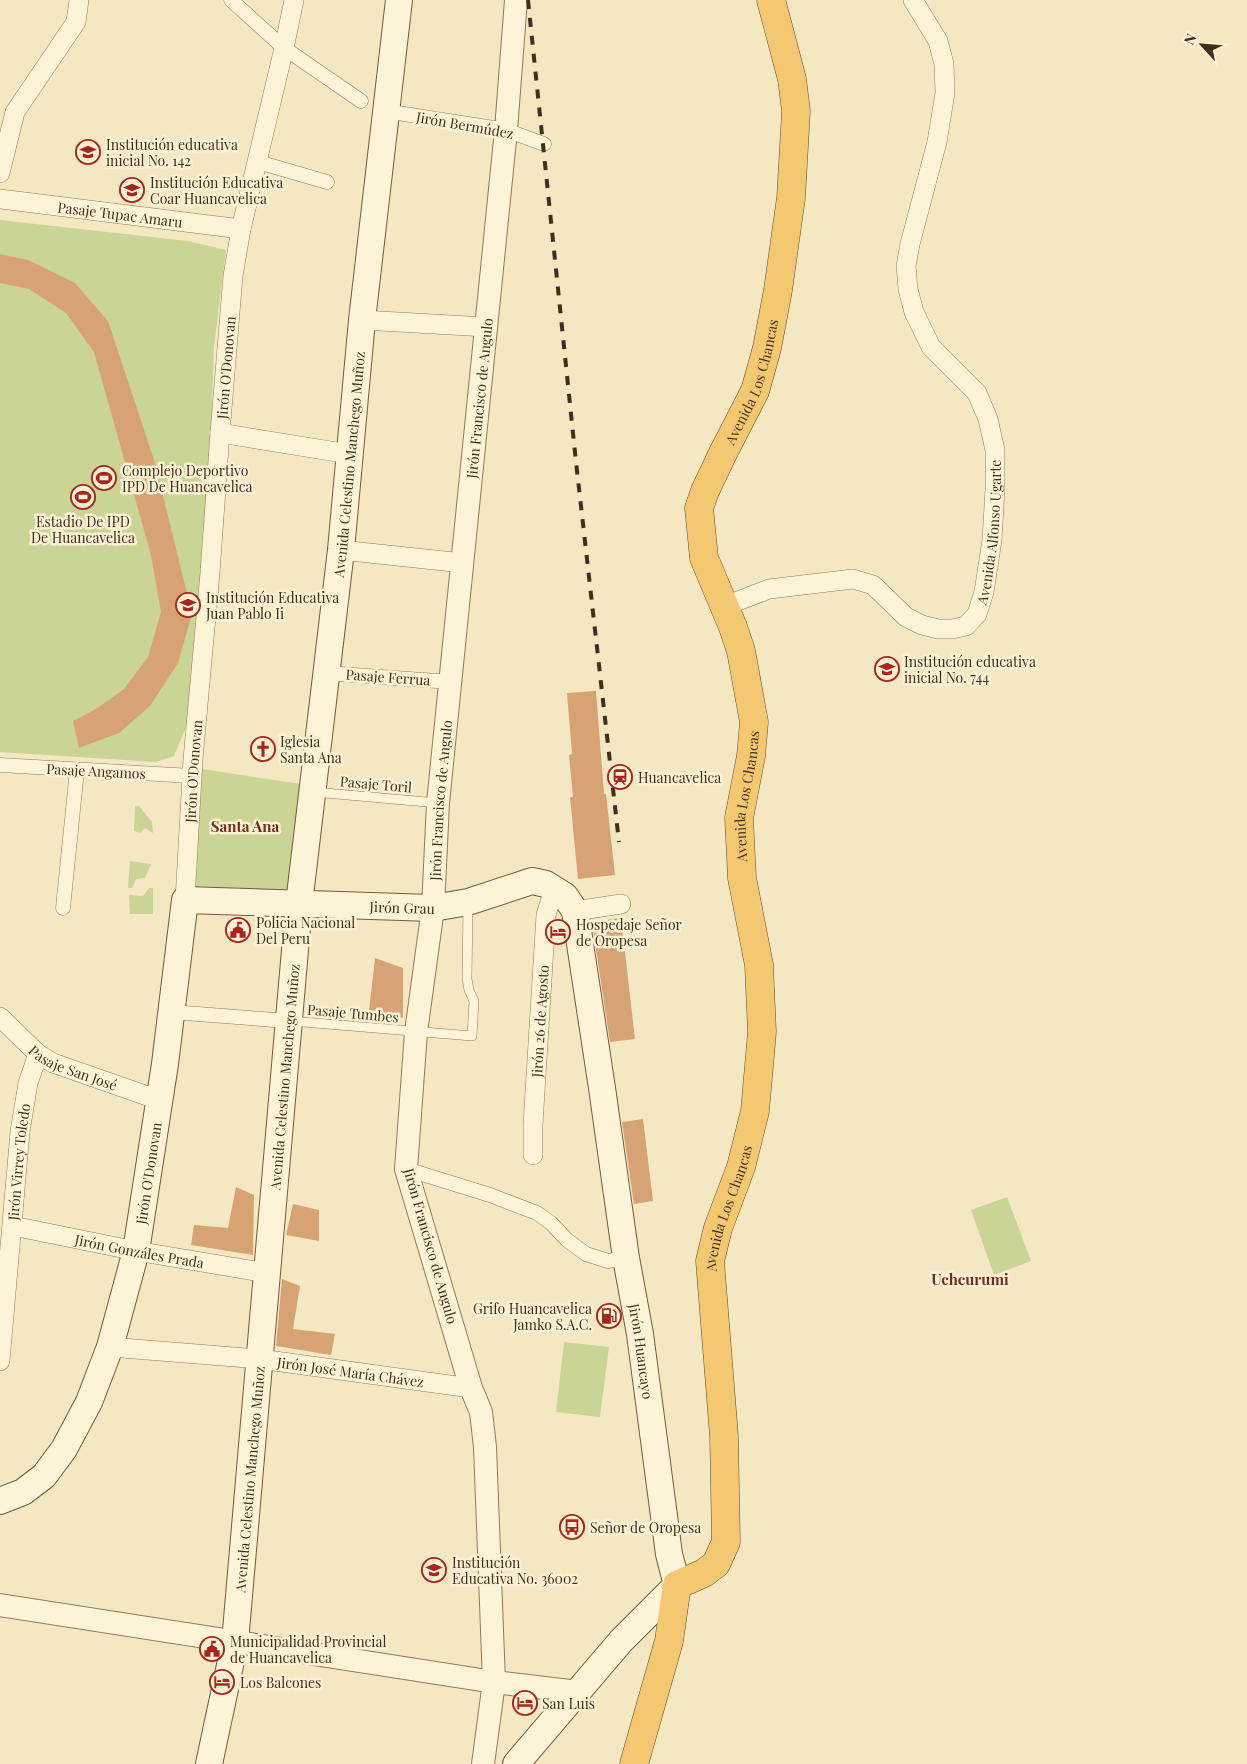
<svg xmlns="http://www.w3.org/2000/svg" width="1247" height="1764" font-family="'Playfair Display',serif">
	<rect width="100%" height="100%" fill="#f4e8c3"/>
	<!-- green -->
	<path fill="#c9d495" d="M0,220L188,241L226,250L214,347L211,430L199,602L195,629L187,725L174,756L156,762L0,752Z
		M202,769L301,784L292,894L194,886Z
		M135,806H139L152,822L153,833L145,828L140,833L134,831Z
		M130,861L151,864L145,878L136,879L132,888H128Z
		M149,888H153V914H130L129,895L143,896Z
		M1007,1197L1031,1261L994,1275L971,1210Z
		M564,1342L609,1347L600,1417L556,1412Z"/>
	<!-- building -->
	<path fill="#d7a374" d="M0,254L28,260L75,283L108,321L155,463L192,614L178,663L150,706L119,733L79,748L73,721L96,709L124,689L148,657L161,612L151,555L94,352L66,313L29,289L0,283Z
		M596,691L604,794H606L615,875L578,879L570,797H573L569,755L572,754L567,693Z
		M621,918L635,1039L610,1042L592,922Z
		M375,958L403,968V1018L369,1011Z
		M643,1119L653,1201L634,1204L622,1122Z
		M236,1187L254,1195L253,1255L191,1245L194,1225L228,1228Z
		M293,1204L319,1210V1241L286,1235Z
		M282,1279L300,1286L293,1329L335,1334L331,1355L276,1346Z"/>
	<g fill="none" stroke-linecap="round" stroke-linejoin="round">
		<defs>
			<path id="service" d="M314,792L438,803
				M291,1021L472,1036L474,1001L469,990L467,979L468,904"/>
			<path id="pedestrian" d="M231,0L284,48L361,101
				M385,111L506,130L544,144
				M258,162L327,182
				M326,673L451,682
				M0,765L192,776
				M63,908L77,770
				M172,1012L288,1021
				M406,1169L490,1195L537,1213L551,1223L567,1240L586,1254L608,1261L626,1258"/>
			<g id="minor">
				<path d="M0,173L15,112L76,22L79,0"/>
				<path id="s1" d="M0,199L241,229"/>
				<path d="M362,320L487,327"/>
				<path d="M220,433L349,454"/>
				<path d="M341,550L463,563"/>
				<path id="s2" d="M725,606L769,589L853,579L873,585L906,617L922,625L938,629H952L966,626L977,614L984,592L992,540L995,489V450L988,419L977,393L931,347L914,312L908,289L906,266L910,244L937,142L945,93L944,64L938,41L913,0"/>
				<path id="s3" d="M185,900L193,759L210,573L220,433L233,276L241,229L284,48L294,0"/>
				<path d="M575,911L621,904"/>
				<path id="s4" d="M0,1017L38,1054L53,1063L159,1100"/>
				<path id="s5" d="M533,1155V1124L546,915L554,889"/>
				<path id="s6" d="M13,1226L136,1251L267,1273"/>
				<path id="s7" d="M110,1347L260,1359L471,1388"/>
				<path id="s8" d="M0,1361L20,1132L28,1083L38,1054"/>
			</g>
			<g id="tertiary">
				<path d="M0,1605L494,1682L578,1692"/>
				<path id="s9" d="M483,1764L494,1682L485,1447L481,1412L471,1388L406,1169L416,1032L433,908L438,803L506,130L516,0"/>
			</g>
			<g id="secondary">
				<path id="s10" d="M0,1501L23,1492L44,1476L64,1449L89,1402L110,1347L136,1251L165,1064L185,900L433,908L468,902L532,881L546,884L565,896L575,911L602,1088L626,1258L640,1334L669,1554L677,1585L621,1641L516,1764"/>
				<path id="s11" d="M209,1764L235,1642L299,904L341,550L362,320L399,0"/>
			</g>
			<g id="trunk">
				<path id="s12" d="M634,1764L669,1641L677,1585L704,1573L716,1564L726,1542L724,1436L710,1261L718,1228L741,1167L755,1111L762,1032L759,965L742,878L739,818L751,756L754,722L741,651L733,627L704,558L699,508L705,491L723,453L755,391L767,348L778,290L791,198L796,111L792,79L771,0"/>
			</g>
		</defs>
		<!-- service casing -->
		<use href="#service" stroke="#917957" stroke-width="10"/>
		<!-- pedestrian casing -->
		<use href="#pedestrian" stroke="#917957" stroke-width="15"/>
		<!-- minor casing -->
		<use href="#minor" stroke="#917957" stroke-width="20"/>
		<!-- tertiary casing -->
		<use href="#tertiary" stroke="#917957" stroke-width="24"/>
		<!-- secondary casing -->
		<use href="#secondary" stroke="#735a3a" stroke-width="28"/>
		<!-- trunk casing -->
		<use href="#trunk" stroke="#5e462b" stroke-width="29"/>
		<!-- service -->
		<use href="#service" stroke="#fdf4d8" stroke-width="9"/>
		<!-- pedestrian -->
		<use href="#pedestrian" stroke="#fdf4d8" stroke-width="14"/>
		<!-- minor -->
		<use href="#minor" stroke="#fdf4d8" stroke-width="19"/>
		<!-- tertiary -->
		<use href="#tertiary" stroke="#fdf4d8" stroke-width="22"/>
		<!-- secondary -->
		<use href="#secondary" stroke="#fdf4d8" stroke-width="26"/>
		<!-- trunk -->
		<use href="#trunk" stroke="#f4c870" stroke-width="28"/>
		<!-- rail -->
		<path stroke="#3f2f1d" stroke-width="4" stroke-dasharray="9 9" stroke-linecap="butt" d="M528,0L576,462L619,842"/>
	</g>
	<!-- icons -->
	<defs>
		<symbol id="school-ring" viewBox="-11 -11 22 22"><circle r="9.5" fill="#faf1d4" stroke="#a8251e" stroke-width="1.5"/><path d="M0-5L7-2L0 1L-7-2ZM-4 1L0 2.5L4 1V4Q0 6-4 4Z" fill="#a8251e"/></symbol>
		<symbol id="stadium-ring" viewBox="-11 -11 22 22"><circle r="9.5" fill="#faf1d4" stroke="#a8251e" stroke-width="1.5"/><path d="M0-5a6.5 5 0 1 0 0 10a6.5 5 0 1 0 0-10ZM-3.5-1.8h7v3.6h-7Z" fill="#a8251e"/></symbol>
		<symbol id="church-ring" viewBox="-11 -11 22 22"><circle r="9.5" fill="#faf1d4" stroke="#a8251e" stroke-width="1.5"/><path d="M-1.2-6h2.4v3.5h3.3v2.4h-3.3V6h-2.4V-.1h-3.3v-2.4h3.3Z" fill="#a8251e"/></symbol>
		<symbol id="station-ring" viewBox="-11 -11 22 22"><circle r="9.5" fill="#faf1d4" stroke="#a8251e" stroke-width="1.5"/><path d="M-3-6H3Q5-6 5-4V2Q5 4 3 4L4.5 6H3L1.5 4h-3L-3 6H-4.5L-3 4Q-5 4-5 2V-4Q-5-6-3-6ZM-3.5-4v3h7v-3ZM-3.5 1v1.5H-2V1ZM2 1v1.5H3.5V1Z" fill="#a8251e"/></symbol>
		<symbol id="civic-ring" viewBox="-11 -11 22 22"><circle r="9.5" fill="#faf1d4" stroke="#a8251e" stroke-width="1.5"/><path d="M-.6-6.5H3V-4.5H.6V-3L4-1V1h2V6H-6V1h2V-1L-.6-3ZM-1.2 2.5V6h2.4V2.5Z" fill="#a8251e"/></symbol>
		<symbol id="hotel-ring" viewBox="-11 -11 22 22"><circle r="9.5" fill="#faf1d4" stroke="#a8251e" stroke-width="1.5"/><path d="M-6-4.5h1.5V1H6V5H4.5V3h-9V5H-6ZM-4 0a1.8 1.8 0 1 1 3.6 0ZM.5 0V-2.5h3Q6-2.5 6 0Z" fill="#a8251e"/></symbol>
		<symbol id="fuel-ring" viewBox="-11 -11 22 22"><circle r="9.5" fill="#faf1d4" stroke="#a8251e" stroke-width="1.5"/><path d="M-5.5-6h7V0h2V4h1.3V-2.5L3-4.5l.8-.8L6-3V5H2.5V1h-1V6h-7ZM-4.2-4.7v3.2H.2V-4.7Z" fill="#a8251e"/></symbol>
		<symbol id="bus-ring" viewBox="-11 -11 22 22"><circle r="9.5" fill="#faf1d4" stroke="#a8251e" stroke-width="1.5"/><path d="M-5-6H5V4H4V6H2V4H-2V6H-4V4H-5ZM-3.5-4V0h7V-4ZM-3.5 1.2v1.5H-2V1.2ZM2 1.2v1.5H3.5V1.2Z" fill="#a8251e"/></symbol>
	</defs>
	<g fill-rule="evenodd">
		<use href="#school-ring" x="74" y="138" width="28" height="28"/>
		<use href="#school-ring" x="118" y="176" width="28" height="28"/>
		<use href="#stadium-ring" x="90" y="464" width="28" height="28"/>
		<use href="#stadium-ring" x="69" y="483" width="28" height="28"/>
		<use href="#school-ring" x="174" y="591" width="28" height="28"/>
		<use href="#school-ring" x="873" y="655" width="28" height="28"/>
		<use href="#church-ring" x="249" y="735" width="28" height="28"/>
		<use href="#station-ring" x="606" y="763" width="28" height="28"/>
		<use href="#civic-ring" x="224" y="916" width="28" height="28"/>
		<use href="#hotel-ring" x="544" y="918" width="28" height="28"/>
		<use href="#fuel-ring" x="595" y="1302" width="28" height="28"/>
		<use href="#bus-ring" x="558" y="1513" width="28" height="28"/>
		<use href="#school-ring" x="420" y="1556" width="28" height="28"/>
		<use href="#civic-ring" x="198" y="1635" width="28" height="28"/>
		<use href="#hotel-ring" x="208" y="1668" width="28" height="28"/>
		<use href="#hotel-ring" x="511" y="1689" width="28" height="28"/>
	</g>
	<g text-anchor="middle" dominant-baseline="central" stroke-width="5" stroke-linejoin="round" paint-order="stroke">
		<!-- street labels -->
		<g font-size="14" fill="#3f2f1d" stroke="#faf1d4">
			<text transform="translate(465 125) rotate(10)">Jirón Bermúdez</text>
			<text stroke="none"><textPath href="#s1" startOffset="121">Pasaje Tupac Amaru</textPath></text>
			<text stroke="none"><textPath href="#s3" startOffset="534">Jirón O'Donovan</textPath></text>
			<text stroke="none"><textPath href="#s12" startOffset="1444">Avenida Los Chancas</textPath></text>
			<text stroke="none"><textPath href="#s9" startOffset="1382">Jirón Francisco de Angulo</textPath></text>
			<text stroke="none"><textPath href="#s11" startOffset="1308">Avenida Celestino Manchego Muñoz</textPath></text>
			<text stroke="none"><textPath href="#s2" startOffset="361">Avenida Alfonso Ugarte</textPath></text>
			<text transform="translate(388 677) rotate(4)">Pasaje Ferrua</text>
			<text transform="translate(96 771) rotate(3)">Pasaje Angamos</text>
			<text stroke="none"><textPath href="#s3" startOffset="129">Jirón O'Donovan</textPath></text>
			<text transform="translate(376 784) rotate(5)">Pasaje Toril</text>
			<text stroke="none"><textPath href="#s12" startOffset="1009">Avenida Los Chancas</textPath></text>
			<text stroke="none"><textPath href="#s9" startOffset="978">Jirón Francisco de Angulo</textPath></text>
			<text stroke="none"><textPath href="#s10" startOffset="868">Jirón Grau</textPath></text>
			<text transform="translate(353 1013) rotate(5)">Pasaje Tumbes</text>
			<text stroke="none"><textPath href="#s5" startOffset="134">Jirón 26 de Agosto</textPath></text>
			<text stroke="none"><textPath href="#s4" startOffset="91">Pasaje San José</textPath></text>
			<text stroke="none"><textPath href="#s11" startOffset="692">Avenida Celestino Manchego Muñoz</textPath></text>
			<text stroke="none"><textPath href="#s8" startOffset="200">Jirón Virrey Toledo</textPath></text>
			<text stroke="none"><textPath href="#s10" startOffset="375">Jirón O'Donovan</textPath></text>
			<text stroke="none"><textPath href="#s12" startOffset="590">Avenida Los Chancas</textPath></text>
			<text transform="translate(431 1246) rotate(74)">Jirón Francisco de Angulo</text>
			<text stroke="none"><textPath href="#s6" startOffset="129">Jirón Gonzáles Prada</textPath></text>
			<text stroke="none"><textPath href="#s10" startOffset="1502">Jirón Huancayo</textPath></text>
			<text stroke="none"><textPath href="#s7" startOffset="242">Jirón José María Chávez</textPath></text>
			<text stroke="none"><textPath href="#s11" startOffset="288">Avenida Celestino Manchego Muñoz</textPath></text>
		</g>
		<!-- poi labels -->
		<g font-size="14" fill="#3f2f1d" stroke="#faf1d4" text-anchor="start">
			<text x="106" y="144">Institución educativa<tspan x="106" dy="16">inicial No. 142</tspan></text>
			<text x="150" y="182">Institución Educativa<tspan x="150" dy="16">Coar Huancavelica</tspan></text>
			<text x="122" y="470">Complejo Deportivo<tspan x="122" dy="16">IPD De Huancavelica</tspan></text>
			<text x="83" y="521" text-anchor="middle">Estadio De IPD<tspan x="83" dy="16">De Huancavelica</tspan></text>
			<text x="206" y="597">Institución Educativa<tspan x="206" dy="16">Juan Pablo Ii</tspan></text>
			<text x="904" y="661">Institución educativa<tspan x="904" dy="16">inicial No. 744</tspan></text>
			<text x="280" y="741">Iglesia<tspan x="280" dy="16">Santa Ana</tspan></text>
			<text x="638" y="777">Huancavelica</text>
			<text x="256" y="922">Policia Nacional<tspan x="256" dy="16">Del Peru</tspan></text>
			<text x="576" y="924">Hospedaje Señor<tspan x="576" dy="16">de Oropesa</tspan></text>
			<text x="592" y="1308" text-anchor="end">Grifo Huancavelica<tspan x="592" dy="16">Jamko S.A.C.</tspan></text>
			<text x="590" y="1527">Señor de Oropesa</text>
			<text x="452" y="1562">Institución<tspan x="452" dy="16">Educativa No. 36002</tspan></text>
			<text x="230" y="1641">Municipalidad Provincial<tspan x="230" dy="16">de Huancavelica</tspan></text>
			<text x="240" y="1682">Los Balcones</text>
			<text x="542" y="1703">San Luis</text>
		</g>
		<!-- neighbourhood labels -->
		<g font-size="15" font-weight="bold" fill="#722f16" stroke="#faf1d4">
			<text x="245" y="826">Santa Ana</text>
			<text x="970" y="1279">Uchcurumi</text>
		</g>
	</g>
	<!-- north arrow -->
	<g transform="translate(1202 45) rotate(296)" stroke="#faf1d4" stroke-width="4" paint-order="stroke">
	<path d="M0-4L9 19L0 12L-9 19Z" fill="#3f2f1d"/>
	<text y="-8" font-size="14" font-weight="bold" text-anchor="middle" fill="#3f2f1d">N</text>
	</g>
</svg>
